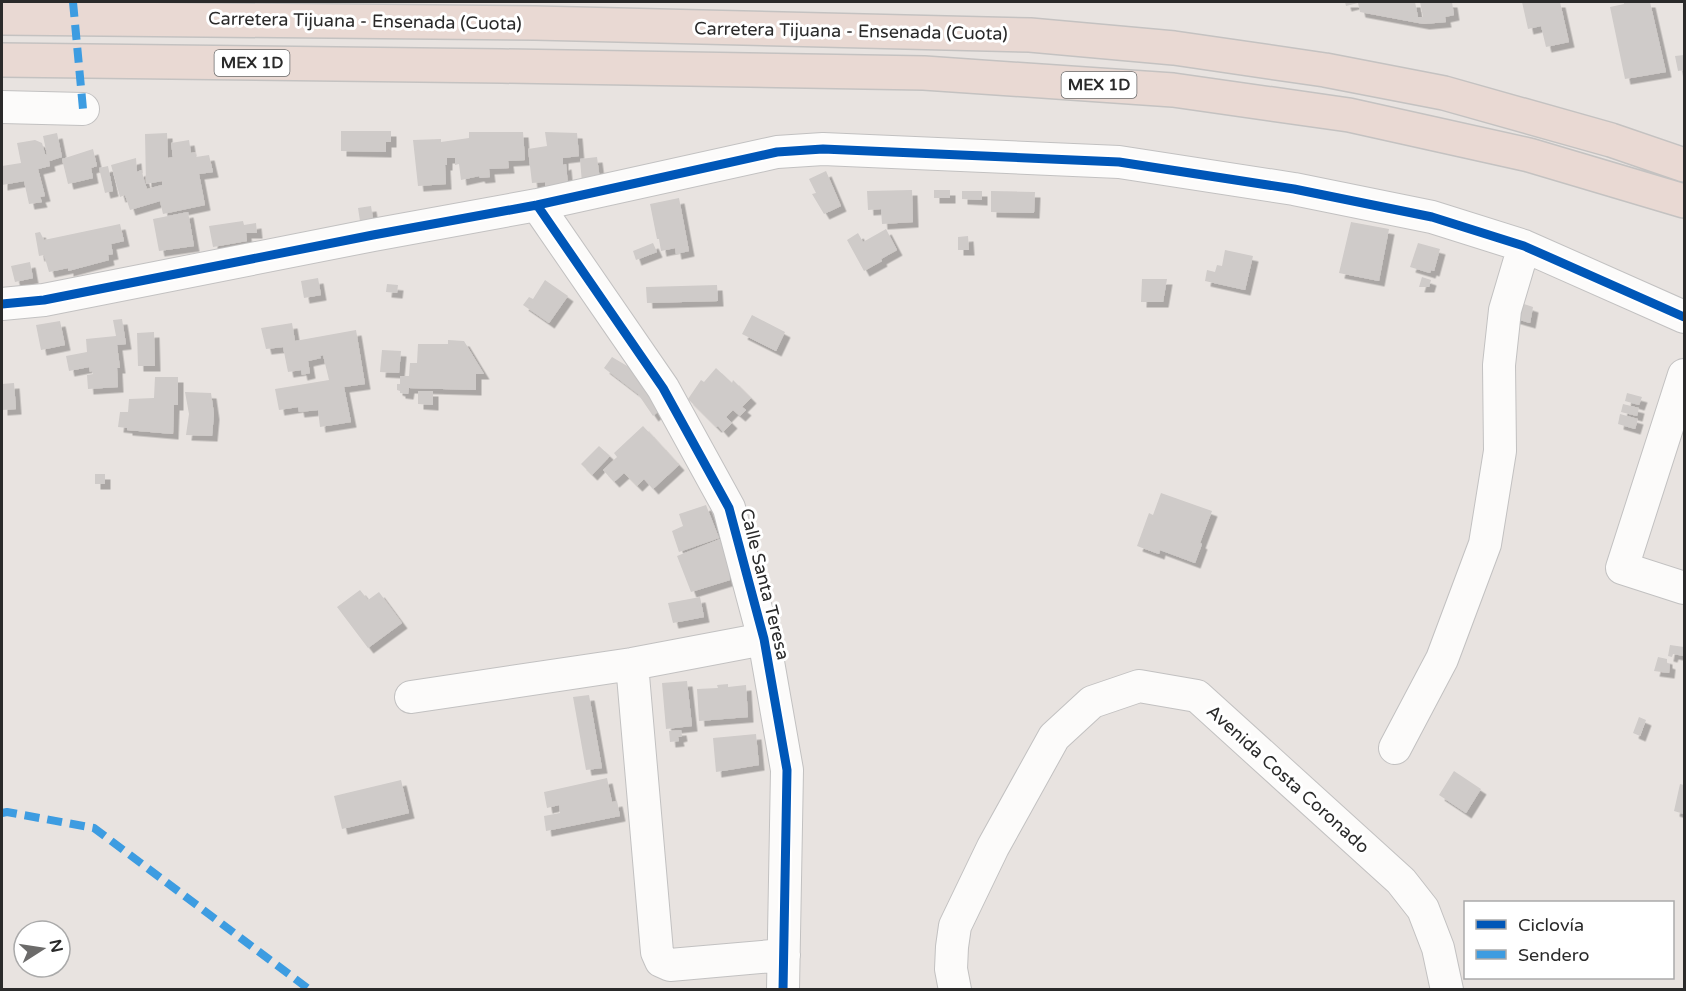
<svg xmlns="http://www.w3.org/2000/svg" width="1686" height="991" font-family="'Varela Round',sans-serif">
	<defs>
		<filter id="shadow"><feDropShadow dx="5.5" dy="5.5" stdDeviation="0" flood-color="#0004"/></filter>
	</defs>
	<rect width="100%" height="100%" fill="#e8e3e0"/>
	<!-- building -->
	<path fill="#cfcbc9" filter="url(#shadow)" d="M1345,2H1415L1418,17H1423L1420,2H1452L1454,15L1445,17L1446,22L1424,24L1360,12L1358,3L1346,6Z
		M1522,2H1560L1569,42L1546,47L1541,26L1528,29Z
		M1624,2H1650L1666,72L1625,79L1610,7L1624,4Z
		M1684,55V70L1678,71L1675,56Z
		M341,131H391V142H386V152L341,151Z
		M469,132H523L525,160L508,161L509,168L489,169L490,177L480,178L479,176L461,180L459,164L455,165V158H447V165H445L446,184L418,186L413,140L441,139V142L469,138Z
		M545,132L577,133L579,156L563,158V165L566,164L568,185L545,189V182L532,183L528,149L547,146Z
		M57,133L62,157L49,161L50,166L38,169L45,196L40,197L42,202L29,204L24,181L2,185V166L21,163L17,143L35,140L42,143L45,154L47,155L43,136Z
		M167,133L168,158L173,157L171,143L189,140L191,153L195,152L196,157L209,155L213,172L199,174L205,205L163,214L160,201L130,210L125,195L120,197L111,165L136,158L137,172L141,170L147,189L162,185V181L146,184L145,134Z
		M93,149L97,166L91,168L93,178L68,184L62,159Z
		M597,157L600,180L582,183L580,159Z
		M108,166L113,191L105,193L99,168Z
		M826,171L841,206L824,214L812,194L816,193L809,179Z
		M912,190L913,222L882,224L881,209L868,210L867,191Z
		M934,190H950V198H934Z
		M962,191H982V200L962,199Z
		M991,191L1035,192L1034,213L991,212Z
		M679,198L689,251L676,254L675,248L661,251L659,239H657L650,204Z
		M371,206L373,219L360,221L358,208Z
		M188,212L194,246L159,251L153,219Z
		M243,221L244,225L256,223L257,233H246L247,241L213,247L209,226Z
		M1351,222L1389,229L1379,281L1339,273Z
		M120,224L124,241L111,244L113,254L108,255L109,260L68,271V268L49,272L44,255L39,256L35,233L40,232L44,240Z
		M886,229L897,250L881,259L882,261L864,271L847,240L858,233L863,242Z
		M968,236L969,250H958V237Z
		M653,243L657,252L636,260L633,251Z
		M1418,243L1440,249L1434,271L1431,270L1430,273L1410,267Z
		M1225,250L1253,256L1245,290L1205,281L1207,270L1215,272L1217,265L1222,266Z
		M30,262L33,278L15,282L11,266Z
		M1422,277L1431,280L1429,287H1419Z
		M318,278L321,295L304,298L301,281Z
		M1142,279H1167L1163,302H1141Z
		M545,280L568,296L549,323L523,305L529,297L533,299Z
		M387,284L398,285L397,293L386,292Z
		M717,285L718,301L647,303L646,287Z
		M1521,303L1533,307L1530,323L1502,315Z
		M752,315L785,332L776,351L742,334Z
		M122,319L126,344L117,345L120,368H117L118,387L88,389L87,375L93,374L92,371L90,372L89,367L69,371L66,356L87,352L86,339L116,336L113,320Z
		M60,321L65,345L41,350L36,325Z
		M292,323L295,341L356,330L365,384L344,387L351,422L320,427L318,410L299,412L298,407L279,410L275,389L329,380L323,355L320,356L321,358L308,361L310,373L302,375L301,370L288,372L283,347L266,349L261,328Z
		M154,332L155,366H138L137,333Z
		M448,340L464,341L484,374H476V390L409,388L408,394L400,393V391L397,390V384H400V376H409L410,363H417L418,344H448Z
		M382,350L401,351L399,373L380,372Z
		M612,357L634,370L667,404L653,416L638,394L604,368Z
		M716,368L732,383L733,380L751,398L742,407L746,410L740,416L733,410L726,417L732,423L723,432L718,426L716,427L688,399L701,380L704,382Z
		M155,377H178V405H174L173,434L127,430V428L118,427L120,412H128L129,399L154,398Z
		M14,383L16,409L2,410V384Z
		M418,391H433V405L418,404Z
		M185,392L211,393L214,414L212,436L186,435L189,414Z
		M1627,393L1642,397L1639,405L1625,401Z
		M1623,404L1639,408L1637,416L1621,412Z
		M1620,414L1638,419L1635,429L1618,424Z
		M643,426L679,465L653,489L644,479L637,486L624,473L614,482L603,470L617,457L614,453Z
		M599,446L610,456L592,475L581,464Z
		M95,474H105V484H95Z
		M1161,493L1212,511L1200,543L1202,544L1195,563L1160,550L1159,554L1137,546L1149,513L1153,515Z
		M706,505L719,538L679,552L672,531L683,526L679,514Z
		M720,539L728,563L730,580L691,592L677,556Z
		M360,590L368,600L379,592L402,623L368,648L337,607Z
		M700,597L704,617L673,623L668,603Z
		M1670,645L1684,647V656L1673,654L1672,657L1668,656Z
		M1658,657L1667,659V663L1670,664L1669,673L1654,671Z
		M687,681L692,726L666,729L662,683Z
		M728,684V687L746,685L748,717L699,721L697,689L718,688L717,685Z
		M589,695L602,768L586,770L573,697Z
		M1639,717L1646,720L1640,736L1633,733Z
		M681,730L682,736L678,737L679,741L670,742L669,731Z
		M756,734L759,765L716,772L713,738Z
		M1454,771L1481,789L1466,813L1439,795Z
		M607,778L612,802L617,801L620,816L546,831L544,816L560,813L559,805L547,808L544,792Z
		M401,780L409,813L342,829L334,796Z
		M1680,784L1684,785V814L1674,811Z"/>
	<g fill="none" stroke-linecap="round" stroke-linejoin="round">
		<defs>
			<path id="street" d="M2,107L83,109
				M537,205L663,388L729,508L764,639L787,770L783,990
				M2,304L44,300L373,235L537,205L777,152L823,149L1119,162L1294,189L1432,217L1524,246L1684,317
				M1684,375L1622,568L1684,588
				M632,664L657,952L661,961L670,965L784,955
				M411,697L632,664L764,639
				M1395,748L1442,659L1485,544L1500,451L1499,365L1505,310L1524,246
				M955,990L951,969L952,947L955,926L993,847L1054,737L1092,702L1139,686L1197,696L1401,881L1423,909L1438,948L1447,990"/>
			<path id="highway" d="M2,18L535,23L1030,35L1174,48L1325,70L1444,93L1611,140L1684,165
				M2,60L502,66L924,73L1173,90L1349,115L1529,155L1684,201"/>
		</defs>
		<!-- street casing -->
		<use href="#street" stroke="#c2c1c1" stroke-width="34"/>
		<!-- highway casing -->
		<use href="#highway" stroke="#c4c2c1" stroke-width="36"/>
		<!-- street -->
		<use href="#street" stroke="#fcfbfa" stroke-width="32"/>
		<!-- highway -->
		<use href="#highway" stroke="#e9d9d3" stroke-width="33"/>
		<!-- quiet -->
		<path stroke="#3d9ce1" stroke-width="8" stroke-dasharray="15 8" stroke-linecap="butt" d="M73,2L83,109
			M2,813L7,812L94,828L310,990"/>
		<defs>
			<path id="cycleway" d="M537,205L663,388L729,508L764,639L787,770L783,990
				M2,304L44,300L373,235L537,205L777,152L823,149L1119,162L1294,189L1432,217L1524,246L1684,317"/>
		</defs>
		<!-- cycleway casing -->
		<use href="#cycleway" stroke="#fff" stroke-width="13"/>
		<!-- cycleway -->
		<use href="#cycleway" stroke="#0057b8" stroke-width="9"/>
	</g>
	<g text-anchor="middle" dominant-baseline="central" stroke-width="6" stroke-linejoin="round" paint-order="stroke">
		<!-- shield labels -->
		<g fill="#fff" stroke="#6a6a6a" stroke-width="1.5">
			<rect x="214.5" y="50" width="75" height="26" rx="4.5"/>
			<rect x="1061.5" y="72" width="75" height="26" rx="4.5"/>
		</g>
		<g font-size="16" font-weight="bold" fill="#2a2a2a">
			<text x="252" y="63">MEX 1D</text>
			<text x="1099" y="85">MEX 1D</text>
		</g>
		<!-- street labels -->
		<g font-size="18" fill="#2a2a2a" stroke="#fff">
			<text transform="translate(365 21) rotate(1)">Carretera Tijuana - Ensenada (Cuota)</text>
			<text transform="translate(851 31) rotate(1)">Carretera Tijuana - Ensenada (Cuota)</text>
			<text transform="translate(765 584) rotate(76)">Calle Santa Teresa</text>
			<text transform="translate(1288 779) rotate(42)">Avenida Costa Coronado</text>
		</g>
	</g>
	<!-- border -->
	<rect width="1686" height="991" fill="none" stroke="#2a2a2a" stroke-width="6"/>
	<!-- legend -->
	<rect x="1464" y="901" width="210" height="78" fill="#ffffff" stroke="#aaaaaa" stroke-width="1.5"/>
	<rect x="1476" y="920" width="30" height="9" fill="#0057b8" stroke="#aaaaaa" stroke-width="1.5"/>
	<text x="1518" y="931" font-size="18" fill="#2a2a2a">Ciclovía</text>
	<rect x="1476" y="950" width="30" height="9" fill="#3d9ce1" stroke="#aaaaaa" stroke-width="1.5"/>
	<text x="1518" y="961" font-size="18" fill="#2a2a2a">Sendero</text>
	<!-- north arrow -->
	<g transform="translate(42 949) rotate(78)"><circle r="28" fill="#ffffff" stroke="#aaaaaa" stroke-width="1.5"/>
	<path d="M0-4.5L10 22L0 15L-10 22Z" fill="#6c6b6a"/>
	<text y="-9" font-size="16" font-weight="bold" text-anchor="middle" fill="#2a2a2a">N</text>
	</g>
</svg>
